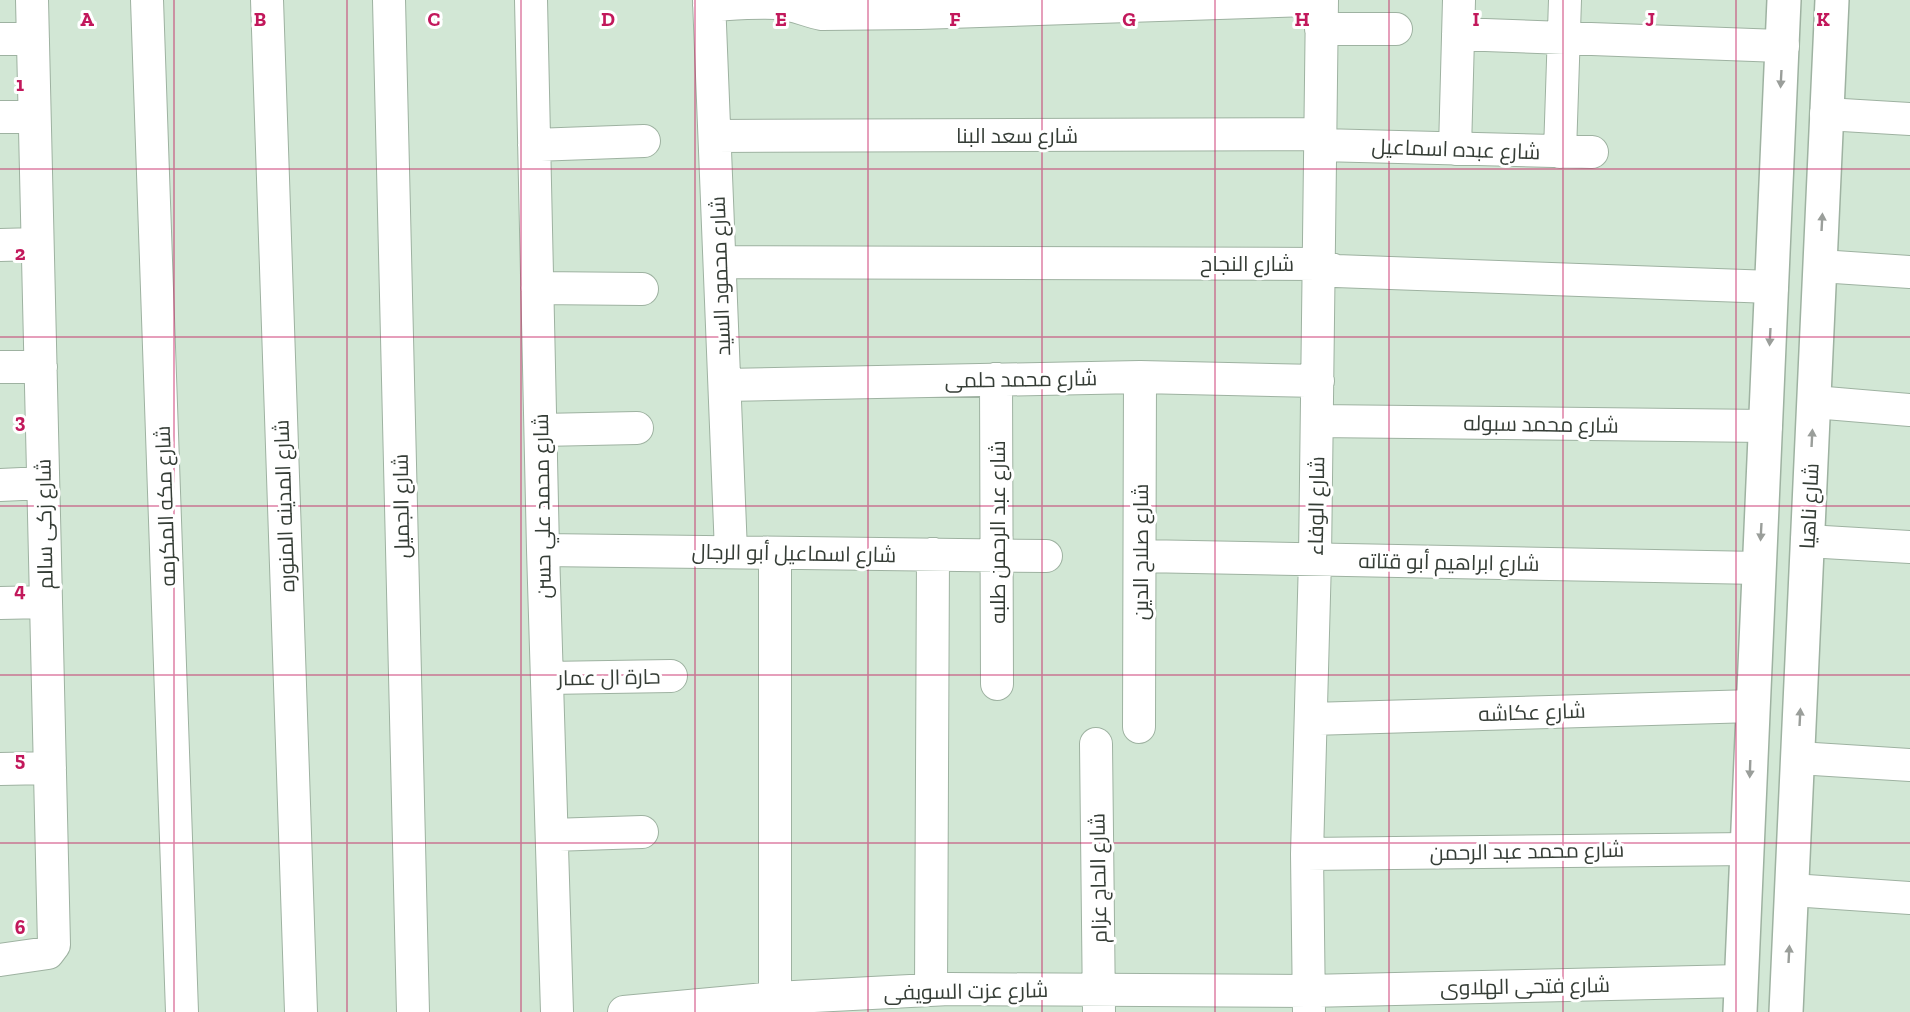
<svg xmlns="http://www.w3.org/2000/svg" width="1910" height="1012" font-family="'Zilla Slab',Cairo,serif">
	<rect width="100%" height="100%" fill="#d2e7d5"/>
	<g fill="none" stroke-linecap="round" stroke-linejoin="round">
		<defs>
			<path id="minor" d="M147,0L182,1012
				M267,0L301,1012
				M389,0L413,1012
				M531,0L543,550L557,1012
				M709,0L731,552
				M709,5C731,4 754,2 776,3C793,4 807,11 822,14L919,13L1308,0
				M1321,29H1396
				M1458,34L1783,46
				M0,39H33
				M1826,114L1910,119
				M0,117H34
				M715,136L1320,134
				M534,145L644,141
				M1320,145L1592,152
				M1455,149L1459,0
				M1560,152L1565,0
				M0,245L37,244
				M720,262L1319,264L1336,271L1772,287
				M1820,266L1910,272
				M537,288L642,289
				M0,367H41
				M996,379L997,684
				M725,385L1140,377L1318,381
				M1814,402L1910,410
				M1317,421L1766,426
				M541,430L637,428
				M0,485L43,483
				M1807,541L1910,547
				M543,550L1046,556
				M1140,556L1759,568
				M0,603L46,602
				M547,678L671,676
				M1311,719L1753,706
				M1139,727L1140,377
				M1096,744L1099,1012
				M1798,758L1910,765
				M0,769L50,768
				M552,835L642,832
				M1307,854L1747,849
				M1792,890L1910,898
				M0,960L48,953L54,945L32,0
				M931,990L933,554
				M775,998V553
				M624,1012L775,998L949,989L1308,991L1741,981
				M1309,1012L1307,854L1315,559L1322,0"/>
			<path id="secondary" d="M1740,1012L1784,0
				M1786,1012L1832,0"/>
		</defs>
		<!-- minor casing -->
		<use href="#minor" stroke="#9eb2a1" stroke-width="34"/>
		<!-- secondary casing -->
		<use href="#secondary" stroke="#9eb2a1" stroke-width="36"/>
		<!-- minor -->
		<use href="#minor" stroke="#fff" stroke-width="32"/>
		<!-- secondary -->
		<use href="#secondary" stroke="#fff" stroke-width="33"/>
	</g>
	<!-- one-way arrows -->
	<defs><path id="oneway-solid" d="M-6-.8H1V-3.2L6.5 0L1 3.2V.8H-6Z" transform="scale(1.5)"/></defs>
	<g fill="#9a9e9a">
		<use href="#oneway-solid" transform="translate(1781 79) rotate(93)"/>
		<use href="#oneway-solid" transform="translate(1822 222) rotate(-87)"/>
		<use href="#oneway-solid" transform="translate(1770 337) rotate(93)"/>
		<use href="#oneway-solid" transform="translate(1812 438) rotate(-87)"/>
		<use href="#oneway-solid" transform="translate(1761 532) rotate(93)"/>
		<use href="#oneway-solid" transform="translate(1800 717) rotate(-87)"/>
		<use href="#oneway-solid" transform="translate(1750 769) rotate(92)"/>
		<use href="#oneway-solid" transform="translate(1789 954) rotate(-87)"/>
	</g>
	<!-- grid -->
	<path fill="none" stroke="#c2185b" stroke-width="1.5" stroke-opacity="0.55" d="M174,0V1012M347,0V1012M521,0V1012M695,0V1012M868,0V1012M1042,0V1012M1215,0V1012M1389,0V1012M1563,0V1012M1736,0V1012M0,169H1910M0,337H1910M0,506H1910M0,675H1910M0,843H1910"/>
	<g text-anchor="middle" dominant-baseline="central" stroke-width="6" stroke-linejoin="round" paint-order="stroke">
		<!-- street labels -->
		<g font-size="21" fill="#353d36" stroke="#fff">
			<text x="1017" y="135">شارع سعد البنا</text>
			<text transform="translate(1456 149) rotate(2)">شارع عبده اسماعيل</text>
			<text x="1247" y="263">شارع النجاح</text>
			<text transform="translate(720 276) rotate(-92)">شارع محمود السيد</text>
			<text transform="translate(1021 379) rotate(-1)">شارع محمد حلمى</text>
			<text transform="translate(1541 424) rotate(1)">شارع محمد سبوله</text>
			<text transform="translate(165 506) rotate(-92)">شارع مكه المكرمه</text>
			<text transform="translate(284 506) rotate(-92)">شارع المدينه المنوره</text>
			<text transform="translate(401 506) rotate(-91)">شارع الجميل</text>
			<text transform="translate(542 506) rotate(-91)">شارع محمد علي حسن</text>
			<text transform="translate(1316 506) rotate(-89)">شارع الوفاء</text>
			<text transform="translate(1809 506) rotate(-87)">شارع ناهيا</text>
			<text transform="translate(44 524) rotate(-91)">شارع زكى سالم</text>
			<text transform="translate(997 532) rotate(-90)">شارع عبد الرحمن طلبه</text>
			<text transform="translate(1140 552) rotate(-90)">شارع صلاح الدين</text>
			<text transform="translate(794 553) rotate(1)">شارع اسماعيل أبو الرجال</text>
			<text transform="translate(1449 562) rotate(1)">شارع ابراهيم أبو قتاته</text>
			<text transform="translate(609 677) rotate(-1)">حارة ال عمار</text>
			<text transform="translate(1532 712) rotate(-2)">شارع عكاشه</text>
			<text transform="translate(1527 851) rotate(-1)">شارع محمد عبد الرحمن</text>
			<text transform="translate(1098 878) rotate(-91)">شارع الحاج عزام</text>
			<text transform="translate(1525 986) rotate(-1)">شارع فتحى الهلاوى</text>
			<text transform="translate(966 991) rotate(-1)">شارع عزت السويفى</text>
		</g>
	</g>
	<g font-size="20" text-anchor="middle" font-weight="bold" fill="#c2185b" stroke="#fff" stroke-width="6" stroke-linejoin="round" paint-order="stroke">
		<text x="87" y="26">A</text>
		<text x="260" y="26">B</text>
		<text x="434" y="26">C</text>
		<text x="608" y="26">D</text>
		<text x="781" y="26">E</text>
		<text x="955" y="26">F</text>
		<text x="1129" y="26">G</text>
		<text x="1302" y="26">H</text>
		<text x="1476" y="26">I</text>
		<text x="1650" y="26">J</text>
		<text x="1823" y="26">K</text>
		<text x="20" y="91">1</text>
		<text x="20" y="260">2</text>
		<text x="20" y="428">3</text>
		<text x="20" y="597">4</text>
		<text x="20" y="766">5</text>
		<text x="20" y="934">6</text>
	</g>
</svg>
